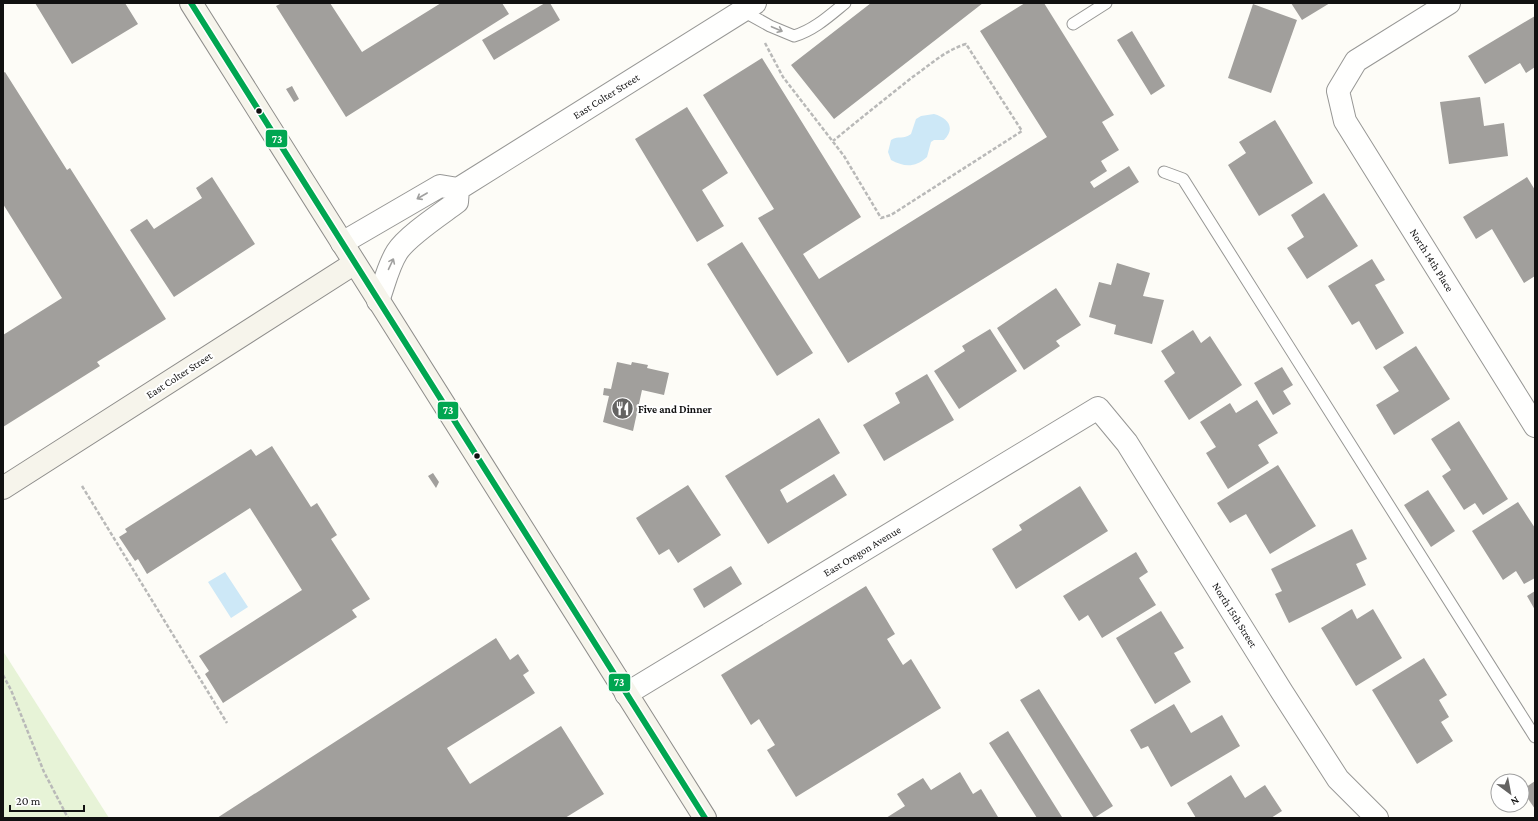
<svg xmlns="http://www.w3.org/2000/svg" width="1538" height="821" font-family="'Crimson Pro',serif">
	<rect width="100%" height="100%" fill="#fdfcf7"/>
	<!-- green -->
	<path fill="#e7f3d7" d="M3,651L109,818H3Z"/>
	<!-- water -->
	<path fill="#cde8f7" d="M934,114C948,118 956,128 944,140H934L931,142L927,157C915,168 904,167 891,160L888,152L891,140C899,135 903,140 911,134L916,119L921,116Z
		M225,572L248,607L231,618L208,582Z"/>
	<!-- building -->
	<path fill="#a19f9c" d="M35,3H125L138,24L72,64Z
		M282,3H330L362,52L441,3H502L509,14L346,117L276,6Z
		M545,3H550L560,20L494,60L482,40Z
		M871,3H983L834,119L791,65Z
		M1025,3H1044L1114,115L1102,122L1119,150L1101,161L1107,171L1090,182L1094,188L1129,166L1139,182L848,363L758,218L774,209L703,95L762,58L861,217L803,254L819,279L1047,137L980,31Z
		M1291,3H1330L1302,20Z
		M1253,4L1297,20L1271,93L1228,78Z
		M1535,16V67L1526,73L1520,63L1485,84L1468,56Z
		M1132,31L1165,86L1151,95L1117,40Z
		M5,72L67,170L70,168L166,319L97,362L100,366L3,427V335L62,298L3,204V73Z
		M292,86L299,99L294,102L286,89Z
		M1480,97L1484,126L1504,123L1508,156L1449,164L1440,102Z
		M687,107L728,173L702,190L724,226L697,242L635,139Z
		M1275,120L1313,183L1259,216L1228,165L1246,153L1239,142Z
		M212,177L255,244L174,297L130,230L147,219L154,229L202,198L196,188Z
		M1527,177L1535,190V276L1524,283L1492,229L1476,239L1463,217Z
		M1324,193L1358,246L1307,279L1287,248L1304,237L1291,215Z
		M742,242L813,353L777,376L707,264Z
		M1372,259L1385,280L1375,285L1404,333L1376,350L1359,321L1352,325L1328,286Z
		M1117,263L1150,273L1143,296L1164,300L1152,344L1114,334L1116,325L1089,317L1099,282L1111,285Z
		M1056,288L1081,325L1056,341L1060,346L1024,370L997,328Z
		M990,329L1017,371L959,409L934,371L965,351L962,346Z
		M1193,330L1201,343L1210,336L1242,385L1189,420L1164,381L1175,373L1161,351Z
		M1416,346L1450,399L1394,435L1376,405L1399,391L1383,367Z
		M617,362L631,365L632,362L648,365L647,368L669,373L664,395L642,390L633,431L603,422L609,396L603,395L604,388L611,389Z
		M1282,367L1293,385L1283,391L1291,404L1273,415L1254,383Z
		M927,374L954,420L884,461L863,425L900,403L895,393Z
		M1257,400L1278,433L1258,445L1269,463L1228,489L1206,453L1216,447L1200,422L1230,403L1236,413Z
		M819,418L840,453L780,490L787,503L834,474L847,495L768,544L725,476Z
		M1459,421L1508,499L1483,515L1475,503L1464,510L1442,476L1451,470L1431,439Z
		M272,446L311,507L317,503L337,535L331,539L370,599L352,610L357,617L223,703L205,674L209,671L199,656L302,590L250,508L147,574L138,559L135,561L119,537L127,532L125,529L251,449L256,456Z
		M1278,465L1316,526L1270,554L1246,514L1230,523L1217,503Z
		M433,473L439,482L436,488L428,476Z
		M688,485L721,535L678,563L669,549L659,555L636,518Z
		M1080,486L1108,531L1016,589L992,549L1022,530L1019,525Z
		M1428,490L1455,531L1431,547L1404,505Z
		M1518,502L1535,528V578L1524,584L1516,571L1503,580L1472,531Z
		M1352,529L1367,559L1356,564L1366,585L1289,623L1275,594L1282,591L1271,569Z
		M1136,552L1148,572L1139,578L1156,605L1102,638L1088,615L1079,621L1063,596Z
		M731,566L742,584L704,608L693,589Z
		M866,586L895,634L887,639L903,665L911,659L941,708L796,797L767,750L775,745L759,719L751,725L721,675Z
		M1535,591V610L1527,596Z
		M1352,609L1357,619L1373,609L1402,658L1356,686L1321,628Z
		M1161,611L1184,648L1174,653L1191,682L1155,704L1116,638Z
		M496,638L510,660L518,654L529,671L523,675L535,693L447,748L470,784L561,726L604,794L565,818H217Z
		M1424,658L1447,695L1439,700L1449,717L1441,722L1453,741L1417,764L1372,690Z
		M1039,689L1113,806L1094,818L1020,700Z
		M1174,704L1191,733L1222,715L1240,746L1171,787L1148,746L1141,749L1130,730Z
		M1008,731L1062,817L1061,818H1037L989,743Z
		M960,772L973,794L981,789L998,817L996,818H886L905,806L897,794L923,778L931,790Z
		M1231,775L1245,798L1265,785L1282,811L1271,818H1196L1187,803Z
		M1535,781V809L1522,790Z"/>
	<g fill="none" stroke-linecap="round" stroke-linejoin="round">
		<defs>
			<path id="service" d="M743,11L770,26L794,36C814,30 829,16 845,3
				M1073,24L1106,3
				M1164,172L1183,179L1535,737"/>
			<path id="minor" d="M1449,3L1356,61L1338,91L1345,121L1535,426
				M626,694L1098,408L1127,443L1282,692L1338,779L1377,818"/>
			<path id="tertiary" d="M342,243L440,186L458,189L755,3
				M378,301C384,285 388,266 397,252C407,236 441,214 457,202L458,189"/>
			<path id="secondary" d="M191,3L705,818
				M3,488L355,263"/>
		</defs>
		<!-- service casing -->
		<use href="#service" stroke="#979795" stroke-width="13"/>
		<!-- minor casing -->
		<use href="#minor" stroke="#979795" stroke-width="24"/>
		<!-- tertiary casing -->
		<use href="#tertiary" stroke="#979795" stroke-width="24"/>
		<!-- secondary casing -->
		<use href="#secondary" stroke="#8e8d8b" stroke-width="24"/>
		<!-- path -->
		<path stroke="#b9b9b8" stroke-width="2.5" stroke-dasharray="4 2" stroke-linecap="butt" d="M765,43L783,77L844,156L881,218L891,215L1022,131L966,44C946,50 931,64 914,76C887,97 860,119 833,141
			M82,486L227,723
			M3,675L11,690L44,772L68,818"/>
		<!-- service -->
		<use href="#service" stroke="#fffffe" stroke-width="11"/>
		<!-- minor -->
		<use href="#minor" stroke="#fffffe" stroke-width="22"/>
		<!-- tertiary -->
		<use href="#tertiary" stroke="#fffffe" stroke-width="22"/>
		<!-- secondary -->
		<use href="#secondary" stroke="#f6f4eb" stroke-width="22"/>
		<defs>
			<path id="bus-1" d="M191,3L705,818"/>
		</defs>
		<!-- bus-1 casing -->
		<use href="#bus-1" stroke="#fff" stroke-width="9"/>
		<!-- bus-1 -->
		<use href="#bus-1" stroke="#00a651" stroke-width="6"/>
	</g>
	<!-- one-way arrows -->
	<defs><path id="oneway-shaft" d="M-6 0H5M1.5-3L5.5 0L1.5 3" fill="none" stroke-width="1.6" stroke-linecap="round" stroke-linejoin="round"/></defs>
	<g stroke="#a0a09f">
		<use href="#oneway-shaft" transform="translate(777 29) rotate(23)"/>
		<use href="#oneway-shaft" transform="translate(422 196) rotate(150)"/>
		<use href="#oneway-shaft" transform="translate(391 264) rotate(-65)"/>
	</g>
	<!-- icons -->
	<defs>
		<symbol id="restaurant-disc" viewBox="-11 -11 22 22"><circle r="9.5" fill="#646362" stroke="#fff"/><path d="M-5-6h1v4h1v-4h1v4h1v-4h1v5L-1.5 .5V6h-2V.5L-5-1ZM5-6V6H3V1.5H1.5Q1.5-4 5-6Z" fill="#fff"/></symbol>
	</defs>
	<g fill-rule="evenodd">
		<use href="#restaurant-disc" x="610" y="396" width="25" height="25"/>
	</g>
	<!-- markers -->
	<g fill="#111" stroke="#fff" stroke-width="1.5">
		<circle cx="259" cy="111" r="3.5"/>
		<circle cx="477" cy="456" r="3.5"/>
	</g>
	<g text-anchor="middle" dominant-baseline="central" stroke-width="4" stroke-linejoin="round" paint-order="stroke">
		<!-- street labels -->
		<g font-size="11" fill="#111" stroke="#fff">
			<text transform="translate(606 96) rotate(-32)">East Colter Street</text>
			<text transform="translate(1432 260) rotate(58)">North 14th Place</text>
			<text transform="translate(179 375) rotate(-33)">East Colter Street</text>
			<text transform="translate(862 551) rotate(-31)">East Oregon Avenue</text>
			<text transform="translate(1235 615) rotate(58)">North 15th Street</text>
		</g>
		<!-- poi labels -->
		<g font-size="11" font-weight="bold" fill="#111" stroke="#fff" text-anchor="start">
			<text x="638" y="409">Five and Dinner</text>
		</g>
	</g>
	<g stroke="#fff" stroke-width="1.5">
		<rect x="265" y="129" width="23" height="19" rx="4" fill="#00a651"/>
		<rect x="437" y="401" width="22" height="19" rx="4" fill="#00a651"/>
		<rect x="608" y="673" width="23" height="19" rx="4" fill="#00a651"/>
	</g>
	<g font-size="11" text-anchor="middle" font-weight="bold" fill="#fff">
		<text x="277" y="143">73</text>
		<text x="448" y="414">73</text>
		<text x="619" y="686">73</text>
	</g>
	<!-- border -->
	<rect width="1538" height="821" fill="none" stroke="#111111" stroke-width="8"/>
	<!-- north arrow -->
	<g transform="translate(1510 793) rotate(148)"><circle r="19" fill="#ffffff" stroke="#a0a0a0"/>
	<path d="M0-3L7 15L0 10L-7 15Z" fill="#646362"/>
	<text y="-6" font-size="11" font-weight="bold" text-anchor="middle" fill="#111111">N</text>
	</g>
	<!-- scale -->
	<path d="M10 805v6h74v-6" fill="none" stroke="#111111" stroke-width="2"/>
	<text x="16" y="805" font-size="12" fill="#111111" stroke="#ffffff" stroke-width="3" paint-order="stroke">20 m</text>
</svg>
